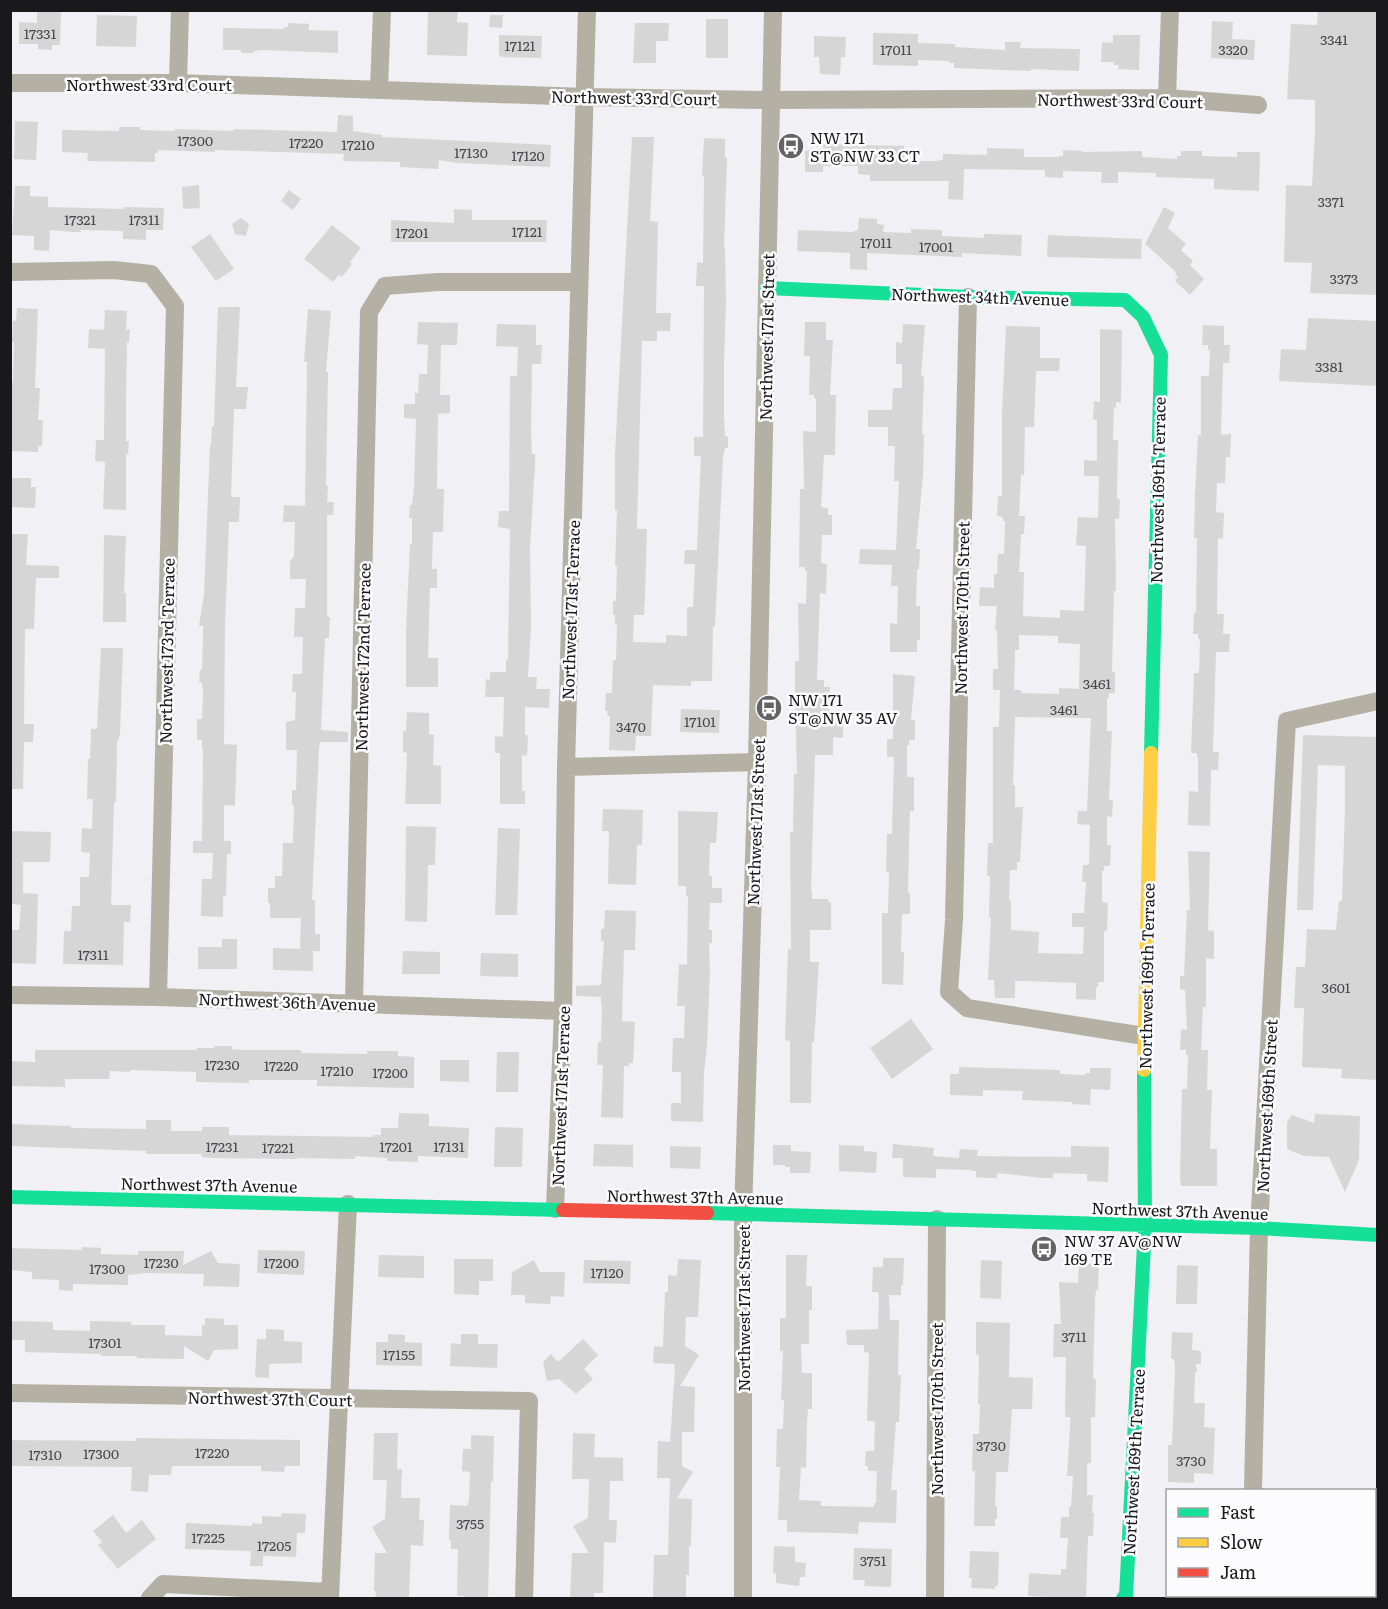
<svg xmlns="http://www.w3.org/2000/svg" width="1388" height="1609" font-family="Literata,serif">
	<rect width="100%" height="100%" fill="#f0f0f5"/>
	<!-- building -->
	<path fill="#d7d6d7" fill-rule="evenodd" d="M37,10H61L60,45H52V50L38,49V44H19V22L37,23Z
		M428,10H458L457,22L468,23L467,56L427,55Z
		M1318,10H1377V295L1310,293L1312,263L1284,262L1286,185L1312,186L1315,131V100L1287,99L1291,24L1317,25Z
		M97,15L137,16L136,47L96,46Z
		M490,15H503L502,28L489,27Z
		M706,19H728V58H706Z
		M1212,21L1233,22L1232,39L1255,40L1254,60L1211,58Z
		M288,23L309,24V30L338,31V53L263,50L254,51V53H241V50H223V28L284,29L285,27H288Z
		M635,23H669L668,41H656V63H633Z
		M873,33L918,34V43L955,44V47L1005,50V42H1021L1020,48L1080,49L1079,71L1031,69V71L954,68V63H949V61L918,60V66L873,65Z
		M499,35L542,36L541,58L502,57L499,55Z
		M1113,35H1140L1139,70L1118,69L1119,65H1114V62H1101L1102,42L1113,43Z
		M814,36L846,37L845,57H841L840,75L820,74L819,57H814Z
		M338,115L353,116V131L382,135V137L551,145L550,167L457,163L439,160L438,169L400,167V162L343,161L344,154L215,150V152L158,150V153H155V162L87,161L88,153L62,152V130L119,131V127H140V130L175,131V129L233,131L234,129L337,132Z
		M15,121L38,122L36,160L14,159Z
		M632,137H654L650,221L658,222L656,313H671L670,331H657V341H642L637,529H647L645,597L644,615H634L633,642L666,643V635L687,636V607H693L695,564H684L685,550H697L701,456H694V437H703L704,286H696L697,262L703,263L704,176H702L704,138L725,139V157L727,158L724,247H725L726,303L724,362V417L725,436L728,437V448H725L723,457L715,626H713L712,681H691V686L653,685L651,736H636L635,751L609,750L610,716H607L608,711H605L606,693H612L613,660H616L617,625H615V615H613V601H616L617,566H615L617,510H615V454Z
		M823,144L904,146V161H939V160H943V154L987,155V148L1024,149V157H1058L1059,156H1063V150L1083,151V152L1142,151V157L1177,159V156H1181V151H1202V156L1237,157V152H1260L1259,191L1214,189V179L1156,177V173L1118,172V183H1101L1102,172L1063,171V178L1045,177V170L964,169L963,200L948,199L949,181H870V175L858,174V166H823V172H805V151L823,150Z
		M199,185L200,208L183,209L182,187Z
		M15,186H30V196L48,197V207L124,209V207L164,208L163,230H146V240L123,239V231L80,230L81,232H73L50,230L49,251L34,250V236L12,235Z
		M289,190L301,199L293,210L281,201Z
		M1164,207L1175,213L1168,228L1186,244L1181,250L1193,261L1190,265L1204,279L1190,295L1175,281L1178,277L1175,274L1176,272L1145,244Z
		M454,209L472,210V220H547L546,242H391V220L454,223Z
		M241,218L249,224L246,236L235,234L232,224Z
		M859,218L877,219V224L884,225L883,232L911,233V229L942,230V236L984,238V234L1022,235L1021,256L962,253V257L867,253V270L850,269V253L797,251L798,230L852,232L858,230Z
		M332,225L361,248L350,262L352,264L342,277L339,275L333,282L304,259Z
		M210,234L234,269L216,281L191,247Z
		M1048,235L1142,239L1141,259L1047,257Z
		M218,307H240L236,387H248L246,409H234L231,497H240L239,522H229L225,625L224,744L237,745L235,806L224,805V841H231V854H227L226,896H223V917L201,916L202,879H212L213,853H193V841H202L203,750H202V740H197V719H202L203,691L202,683L199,682L200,670H202L203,634V626H199L204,594L210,445H211L212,426H214Z
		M17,308L38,309L35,388H40L38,420H43L42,446H38V452L10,451L12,394H10V381H13L14,342H12L13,321H16Z
		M308,309L331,311L326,372H328L326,485L328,486L327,502H334L333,515H327V617H330L329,638H325L321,730L348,732V742H320L319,750L312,900H315V934H320V951H313V971L273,970V948L300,949L301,918H270V903H268V888H275V876H282L283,843H293L294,805H292V790H296L297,750H286V722L295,720L296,692H292L293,674H302L303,637H294L295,608H305L306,579H290V562L294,556L295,522H283L284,505L305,506L307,362H304Z
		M105,310L127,311L126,330L130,329L129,342H127L126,397V441H129L128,454H126V510L103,509L105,462L95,461L96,440H104L105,349L88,348L89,329L104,330Z
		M1308,318L1377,321V386L1279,381L1281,349L1306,350Z
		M418,322L458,323L457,345H441L440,395H450V413L438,414L437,489H444L443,532H433L432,569H437V588H430L428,658H438V687H406V630L410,544H412V518H409L410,505H412L414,488L416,419L404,418V404H415V393H418L419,374H427L428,345L417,344Z
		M805,322H826V340H833L830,395H836L835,455H824L821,507L828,508V515H832V535H822L821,563L827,564L826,594L820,593L817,680H824V687H830L829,717H834V723L843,724V738L833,737V755H815L811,891H812V899H828V902H831V930H810V962H819L814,1042H812L811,1103H790V1041L785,1040L788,949H791L790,832H793L794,774H797L795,695V661H799L798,603L806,604L807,571H805V567H799L800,489H804L803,431L816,432V399L814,398V395H809L810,356H804Z
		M497,324L536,325V345H542L541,364H532L531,432L532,454H535V464L530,547L531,627L528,677H537L536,689H550L549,708L525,707V735H528L527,756L522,755V791H525V804H500V753H495V736L503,737L504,697H485L486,679L490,680V672H506V659L508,660L510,529L498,527L499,511H509L510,376H517L518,347L496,346Z
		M903,324L925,325L921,376L924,377L922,434H924L923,476L916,549H920L919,570L917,569L916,606H920V640H917V652H890V623L897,624L898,586H891L892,565L859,564L860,549L896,550L899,481H894L895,446H888V427H868V410H892L893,388H902V364H896V342L902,343Z
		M1203,325L1224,326V345H1230L1229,363H1223L1221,435L1231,434L1230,457H1226L1225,483H1217L1216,512L1224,513L1223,539L1218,538L1217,614H1224L1223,634H1230L1229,652H1216L1213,752H1219L1218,770H1211L1210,826L1188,825L1189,791L1198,792V757H1197V753H1191L1194,673H1199L1200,639H1198V634H1193L1194,613H1196L1197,538H1194L1195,494L1198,435H1201V376H1209L1210,350H1208V345H1202Z
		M1006,326L1040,327V358H1060L1059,371H1036L1034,427H1025L1024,475H1021L1019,516H1025L1024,534H1021L1019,572H1024L1023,616L1060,618V610L1084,611L1086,546L1076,545L1078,517L1098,518L1099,476H1084V460L1097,461V420L1093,419L1094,401L1100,402V329L1122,330L1121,403L1116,402V408L1114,407L1113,440H1118L1117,499H1120L1119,519H1115L1116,591H1114L1112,672H1115V693H1109V698H1107V731H1112L1109,800H1113L1112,817L1107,816V845H1111L1110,866H1104V871H1102V902L1108,903L1107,931H1104V982H1098V987H1096V1000L1076,999V983L1026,981H1015V998H995L994,980H988L991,917L989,918L990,876H987L988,843H993V727H999L1000,690H993V669H998L997,630H995L997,606H979L980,587L994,588V574H997L998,554H1004L1005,521H1003V517L997,516L998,496H1002V413ZM1019,635L1058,636V643L1080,644L1079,689L1059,688V694L1021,693V690H1014L1015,650H1019ZM1015,717L1091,718L1087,811H1078L1077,824L1090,825L1089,865H1083L1082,882H1086L1084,913H1072V927H1084L1083,954L1038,953L1039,932L1011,930V901L1009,900L1010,870H1017V862H1020L1023,807H1015V785H1013Z
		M10,478H31V487H36L35,508L10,507Z
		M10,534H28L26,565L59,566V578H36L34,629H25L24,724H34L33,742H24L23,789H10Z
		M104,535L126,536L124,593H126V622H103Z
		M101,648H123L120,735L117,743L116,802H114L111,905H131L130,922H124L123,965L63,964L64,931H71L72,906H80V877H89L90,853L81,852L82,828L92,829L93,799H87L88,759H90L91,729H97Z
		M893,674L915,676L911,720H915V740H909V745H907V777H914V811H910L909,847L908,893H910V914H902L901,952H904L903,985L882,984V913H888L889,872H886L887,834H892L894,757H887V739H893Z
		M681,709L720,710L719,733L680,732Z
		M407,712L429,713V734L434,735L433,765L441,766V804H405L407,753L403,752V731H406Z
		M1303,735L1377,737V1080L1341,1078L1342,1069L1302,1067L1304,1008H1294L1296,967H1305L1307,929L1336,930L1339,901H1342L1345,809V766L1318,765L1313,910H1297Z
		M603,809L643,810L642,845H637L636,885L608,884L609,831H602Z
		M678,811L718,812L716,843H710L709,876H712V888H722V903H710L709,930H712V943H709L710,970L707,1046L704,1073L703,1122L671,1121V1103H681V1072H672L673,1038H684L685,1006H677L679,964L687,965L688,896H686V886H678Z
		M406,826L436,827L435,865H428L427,922L405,921Z
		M498,828L520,829L517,915H495Z
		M10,831L51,832L50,862H23V893L38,894L36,964L10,963V930H19L21,905L10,904Z
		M1188,851L1210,852L1208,930L1214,931V959L1206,958V1007H1203L1201,1050H1208L1207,1090H1212L1210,1149H1217V1186H1181L1180,1178L1182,1089H1187L1188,1055H1186V1050H1180L1181,1029L1187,1030L1185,990L1180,989V976H1184L1187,910H1190Z
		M605,910L636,911L635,950H624L622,1021L635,1022L633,1063H629V1066H624L623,1118L601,1117L603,1065H597L598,1042H601L602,1005H601V997L576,996V986L601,985L604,941H601V929H604Z
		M222,939H237V969H198V947H222Z
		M403,951L440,952V974H402Z
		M481,953L518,954V977L480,976Z
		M911,1019L933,1049L892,1079L870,1048Z
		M214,1046H232V1049L243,1050H301V1053L367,1054V1051H398V1056L414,1057V1088L317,1086V1080H249V1083L196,1082V1072L130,1070V1072L110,1071L109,1079H65V1087L10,1086V1061L35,1062V1050H197V1048H214Z
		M497,1052H519L518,1092H496Z
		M440,1060H469V1082L440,1081Z
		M959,1067L1060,1070V1074L1085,1075L1086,1073H1090V1068H1111L1110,1090L1091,1089L1090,1105L1072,1104V1102L1022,1100L1023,1091L983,1090V1096L950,1095V1074H959Z
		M399,1113L429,1114V1126L469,1128L468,1158L418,1156V1162L387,1161V1158L355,1156V1159L297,1158V1159L210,1158L202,1157V1154H146V1151L10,1146V1124L71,1126V1128L146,1129V1120H171V1131H202V1127H229V1135L373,1137V1135H381V1128H398Z
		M1315,1114L1360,1116L1359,1160L1345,1192L1329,1157L1304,1156L1287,1149V1122L1292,1115L1314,1123Z
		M495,1127L523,1128L522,1167H494Z
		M594,1144L633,1145V1167L593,1166Z
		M893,1144L934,1148L933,1156L959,1158L960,1149L978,1150L977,1156L1071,1157V1146L1109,1147L1108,1182L1087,1181V1174L1053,1173V1178H1042L997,1173V1178H987L976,1177V1171H972V1170L936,1169V1178L903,1177V1158H892Z
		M773,1145H791V1151L811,1152L810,1173H790V1167H785V1165H773Z
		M839,1145L864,1146V1151L877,1152L876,1173L839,1171Z
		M670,1146L701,1147L700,1169L670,1168Z
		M82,1247L101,1248V1254L138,1255V1251H184L183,1265L211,1251L218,1263L240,1264L239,1287L203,1286L204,1274L146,1273L128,1275V1285L73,1284V1291L59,1290V1280L32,1279V1272L10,1270V1248L82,1250Z
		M258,1250L305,1251L304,1275L257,1273Z
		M379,1255L424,1256V1278L378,1277Z
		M786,1255H807L806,1286H812V1310H809V1344H801L802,1373H812V1409H808L807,1424L806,1468L801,1467L799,1500L821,1501V1506L874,1507V1503H876L877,1471H868V1466H865L866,1451H874L875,1421H867L869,1353L864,1352V1345H847L846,1330L878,1329L879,1294L877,1292H872L873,1267H883V1258H904L903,1285H901V1295H889L890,1320H899L898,1375H901L899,1422H896L891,1490H897L896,1523L859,1522L858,1534L838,1533L787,1532V1520H778L780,1467H776L777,1429H783L784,1400H781L783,1351H780V1318H786Z
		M454,1259H493V1281H479V1295L454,1294Z
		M678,1259L701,1260L698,1317H686L685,1346L699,1355L680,1386L695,1387L694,1432H682V1466L693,1472L677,1498L692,1499L691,1546H689V1575H686V1599H653L654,1555H668L670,1478H657L658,1441L670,1442L675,1369L674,1364L653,1363L654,1346L663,1347L665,1292H668V1275L677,1276Z
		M534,1260L540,1272H565L564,1297L551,1296L550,1304L525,1303V1295H511L512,1272Z
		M584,1260L631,1261L630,1284L583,1283Z
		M981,1260L1002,1261L1001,1299L980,1298Z
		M1079,1263L1099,1264L1098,1290H1096L1095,1300L1093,1379H1096L1095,1417H1091V1463H1087V1495H1093L1092,1513H1094L1093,1536H1088L1086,1599L1028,1596L1029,1573L1061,1575V1569H1066L1068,1538H1060L1061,1517H1069V1507H1071L1073,1476H1067L1070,1428V1417H1065L1066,1357H1053L1054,1324H1061L1059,1282L1078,1283Z
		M1177,1265L1198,1266L1197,1304H1176Z
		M205,1318L224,1319V1325H238V1349L214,1350L208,1361L184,1346V1359L137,1358V1356H101V1354L25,1352V1340H10V1321L53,1322V1330L90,1331V1321L131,1322V1325H165V1335L202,1336V1325H205Z
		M976,1322L1010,1323L1009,1377L1033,1378L1032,1409H1012L1008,1472H996L995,1506H997V1519H995V1526H974L975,1471H972L973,1434H979L980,1404H978L979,1355H976Z
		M266,1329L284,1330V1341L302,1342V1363L269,1364V1378L255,1377L257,1339H266Z
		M1172,1332L1193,1333L1192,1350L1201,1351V1364H1196L1197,1372H1195L1194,1403H1205L1204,1427L1215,1428L1213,1474L1194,1473V1483L1168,1482V1445H1172L1175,1368L1174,1359H1171Z
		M388,1334L405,1335V1342L422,1343V1366L376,1365V1342H388Z
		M461,1334H478V1344H498L497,1368L450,1366L451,1343L461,1344Z
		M583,1339L598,1355L584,1369L593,1379L576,1394L559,1379L547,1381L543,1362L551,1354L558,1362Z
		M374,1433H398L397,1469H402L401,1498H420L419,1520H424L423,1546L411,1545L409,1599H375L376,1591H374L375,1553H387L372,1527L385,1519L387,1480H373Z
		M573,1433L595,1434L594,1457L623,1458V1481H610L609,1520H617L616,1543L604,1542L603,1593H594V1599H570L572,1553H589L573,1526L588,1518L589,1479H572Z
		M471,1435L494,1436L493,1482L491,1481L488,1599H464V1596H457L458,1549H451V1540H449L450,1505L467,1506L469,1501L470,1472L462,1471L463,1449H471Z
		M136,1438L300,1440V1466H285L284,1472L261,1471V1466H172L171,1475H149L148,1492L131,1491L132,1467L10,1466V1440L136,1441Z
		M282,1513L306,1514L305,1533H297L296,1557L263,1556V1566H250L251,1551L185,1549L186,1523L252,1526V1523L262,1524V1516L281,1517Z
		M113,1515L126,1533L142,1520L156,1539L118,1569L98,1545L102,1542L93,1531Z
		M774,1546L795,1547V1562L806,1563L805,1577H800L799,1586L776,1583V1573H773Z
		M854,1548L892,1549L891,1587L864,1586L865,1580H853Z
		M970,1551L999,1552L998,1586H995V1589L971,1588L972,1578H969Z"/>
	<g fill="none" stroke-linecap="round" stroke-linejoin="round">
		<!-- street -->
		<path stroke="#b5b0a4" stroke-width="18" d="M10,83H178L585,97L770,100L1167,98L1258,105
			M178,83L180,10
			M379,89L382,10
			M1167,98L1170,10
			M10,272L114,270L151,274L175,306L158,997
			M968,297L954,920L949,992L967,1008L1144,1036
			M566,767L757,762
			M10,995L158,997L563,1011
			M354,1003L369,312L385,286L438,282H578
			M555,1209L563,1011L566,767L587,10
			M10,1393L529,1401L524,1598
			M1253,1490L1259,1228L1287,721L1378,701
			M150,1598L163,1584L330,1592
			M330,1598L348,1204
			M743,1598V1214L757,762L773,10
			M935,1598L937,1219
			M1251,1598V1596"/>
		<!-- fast -->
		<path stroke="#16e098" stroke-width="14" d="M767,288L968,297L1125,300L1143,317L1161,355L1151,753
			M10,1197L563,1210
			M707,1213L1259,1228L1378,1235
			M1123,1598L1126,1596L1145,1225L1144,1070"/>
		<!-- slow -->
		<path stroke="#ffcf43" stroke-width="14" d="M1144,1070L1151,753"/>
		<!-- jam -->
		<path stroke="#f24e42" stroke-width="14" d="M563,1210L707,1213"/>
	</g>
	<!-- icons -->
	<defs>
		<symbol id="bus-disc" viewBox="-11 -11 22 22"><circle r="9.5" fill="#646467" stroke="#fcfcfe"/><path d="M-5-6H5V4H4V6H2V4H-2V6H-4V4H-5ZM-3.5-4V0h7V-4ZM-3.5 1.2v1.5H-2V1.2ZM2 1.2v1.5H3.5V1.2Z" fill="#fff"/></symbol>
	</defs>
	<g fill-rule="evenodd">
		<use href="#bus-disc" x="776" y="131" width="30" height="30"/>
		<use href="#bus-disc" x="754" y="693" width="30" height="30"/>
		<use href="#bus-disc" x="1029" y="1234" width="30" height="30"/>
	</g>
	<g text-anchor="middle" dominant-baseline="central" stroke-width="5" stroke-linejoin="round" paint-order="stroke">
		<!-- number labels -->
		<g font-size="14" fill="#48484a">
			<text x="40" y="33">17331</text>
			<text x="1334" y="39">3341</text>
			<text x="520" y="45">17121</text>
			<text x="896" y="49">17011</text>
			<text x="1233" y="49">3320</text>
			<text x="195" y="140">17300</text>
			<text x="306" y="142">17220</text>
			<text x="358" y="144">17210</text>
			<text x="471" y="152">17130</text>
			<text x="528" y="155">17120</text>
			<text x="1331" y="201">3371</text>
			<text x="80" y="219">17321</text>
			<text x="144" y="219">17311</text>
			<text x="527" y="231">17121</text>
			<text x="412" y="232">17201</text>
			<text x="876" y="242">17011</text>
			<text x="936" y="246">17001</text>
			<text x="1344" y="278">3373</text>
			<text x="1329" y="366">3381</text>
			<text x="1097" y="683">3461</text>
			<text x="1064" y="709">3461</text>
			<text x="700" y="721">17101</text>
			<text x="631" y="726">3470</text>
			<text x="93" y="954">17311</text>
			<text x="1336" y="987">3601</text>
			<text x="222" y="1064">17230</text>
			<text x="281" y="1065">17220</text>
			<text x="337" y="1070">17210</text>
			<text x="390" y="1072">17200</text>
			<text x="222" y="1146">17231</text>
			<text x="396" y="1146">17201</text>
			<text x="449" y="1146">17131</text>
			<text x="278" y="1147">17221</text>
			<text x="161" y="1262">17230</text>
			<text x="281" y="1262">17200</text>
			<text x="107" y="1268">17300</text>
			<text x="607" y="1272">17120</text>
			<text x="1074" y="1336">3711</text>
			<text x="105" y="1342">17301</text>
			<text x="399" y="1354">17155</text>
			<text x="991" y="1445">3730</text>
			<text x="212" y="1452">17220</text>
			<text x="101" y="1453">17300</text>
			<text x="45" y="1454">17310</text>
			<text x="1191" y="1460">3730</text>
			<text x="470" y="1523">3755</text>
			<text x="208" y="1537">17225</text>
			<text x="274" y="1545">17205</text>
			<text x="873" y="1560">3751</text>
		</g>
		<!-- street labels -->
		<g font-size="16" fill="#19181b" stroke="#fcfcfe">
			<text x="149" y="84">Northwest 33rd Court</text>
			<text transform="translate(634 97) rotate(1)">Northwest 33rd Court</text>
			<text transform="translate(1120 100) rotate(1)">Northwest 33rd Court</text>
			<text transform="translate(980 296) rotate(2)">Northwest 34th Avenue</text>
			<text transform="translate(766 337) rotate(-89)">Northwest 171st Street</text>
			<text transform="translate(1157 490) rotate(-89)">Northwest 169th Terrace</text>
			<text transform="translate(961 608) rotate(-89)">Northwest 170th Street</text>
			<text transform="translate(570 610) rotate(-88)">Northwest 171st Terrace</text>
			<text transform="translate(166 651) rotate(-89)">Northwest 173rd Terrace</text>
			<text transform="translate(362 657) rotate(-89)">Northwest 172nd Terrace</text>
			<text transform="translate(755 822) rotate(-88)">Northwest 171st Street</text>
			<text transform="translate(1146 976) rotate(-89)">Northwest 169th Terrace</text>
			<text transform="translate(287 1001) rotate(2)">Northwest 36th Avenue</text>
			<text transform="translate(560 1096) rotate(-88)">Northwest 171st Terrace</text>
			<text transform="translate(1266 1106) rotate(-87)">Northwest 169th Street</text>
			<text transform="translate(209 1184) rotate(1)">Northwest 37th Avenue</text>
			<text transform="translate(695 1196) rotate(1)">Northwest 37th Avenue</text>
			<text transform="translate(1180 1210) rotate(2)">Northwest 37th Avenue</text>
			<text transform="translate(743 1308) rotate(-90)">Northwest 171st Street</text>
			<text transform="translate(270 1398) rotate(1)">Northwest 37th Court</text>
			<text transform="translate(936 1409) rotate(-90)">Northwest 170th Street</text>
			<text transform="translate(1133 1462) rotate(-87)">Northwest 169th Terrace</text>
		</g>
		<!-- poi labels -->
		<g font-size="16" fill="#19181b" stroke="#fcfcfe" text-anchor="start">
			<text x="810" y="137">NW 171<tspan x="810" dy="18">ST@NW 33 CT</tspan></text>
			<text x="788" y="699">NW 171<tspan x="788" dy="18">ST@NW 35 AV</tspan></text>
			<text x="1064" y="1240">NW 37 AV@NW<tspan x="1064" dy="18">169 TE</tspan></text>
		</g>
	</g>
	<!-- border -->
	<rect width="1388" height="1609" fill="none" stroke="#19181b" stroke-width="24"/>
	<!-- legend -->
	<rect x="1166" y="1489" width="210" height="108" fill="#fcfcfe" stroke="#a1a1a3" stroke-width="1.5"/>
	<rect x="1178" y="1508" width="30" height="9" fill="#16e098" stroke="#a1a1a3" stroke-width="1.5"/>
	<text x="1220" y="1519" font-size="18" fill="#19181b">Fast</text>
	<rect x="1178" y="1538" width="30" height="9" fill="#ffcf43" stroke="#a1a1a3" stroke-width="1.5"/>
	<text x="1220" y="1549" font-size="18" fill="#19181b">Slow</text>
	<rect x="1178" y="1568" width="30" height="9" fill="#f24e42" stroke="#a1a1a3" stroke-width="1.5"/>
	<text x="1220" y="1579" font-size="18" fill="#19181b">Jam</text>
</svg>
